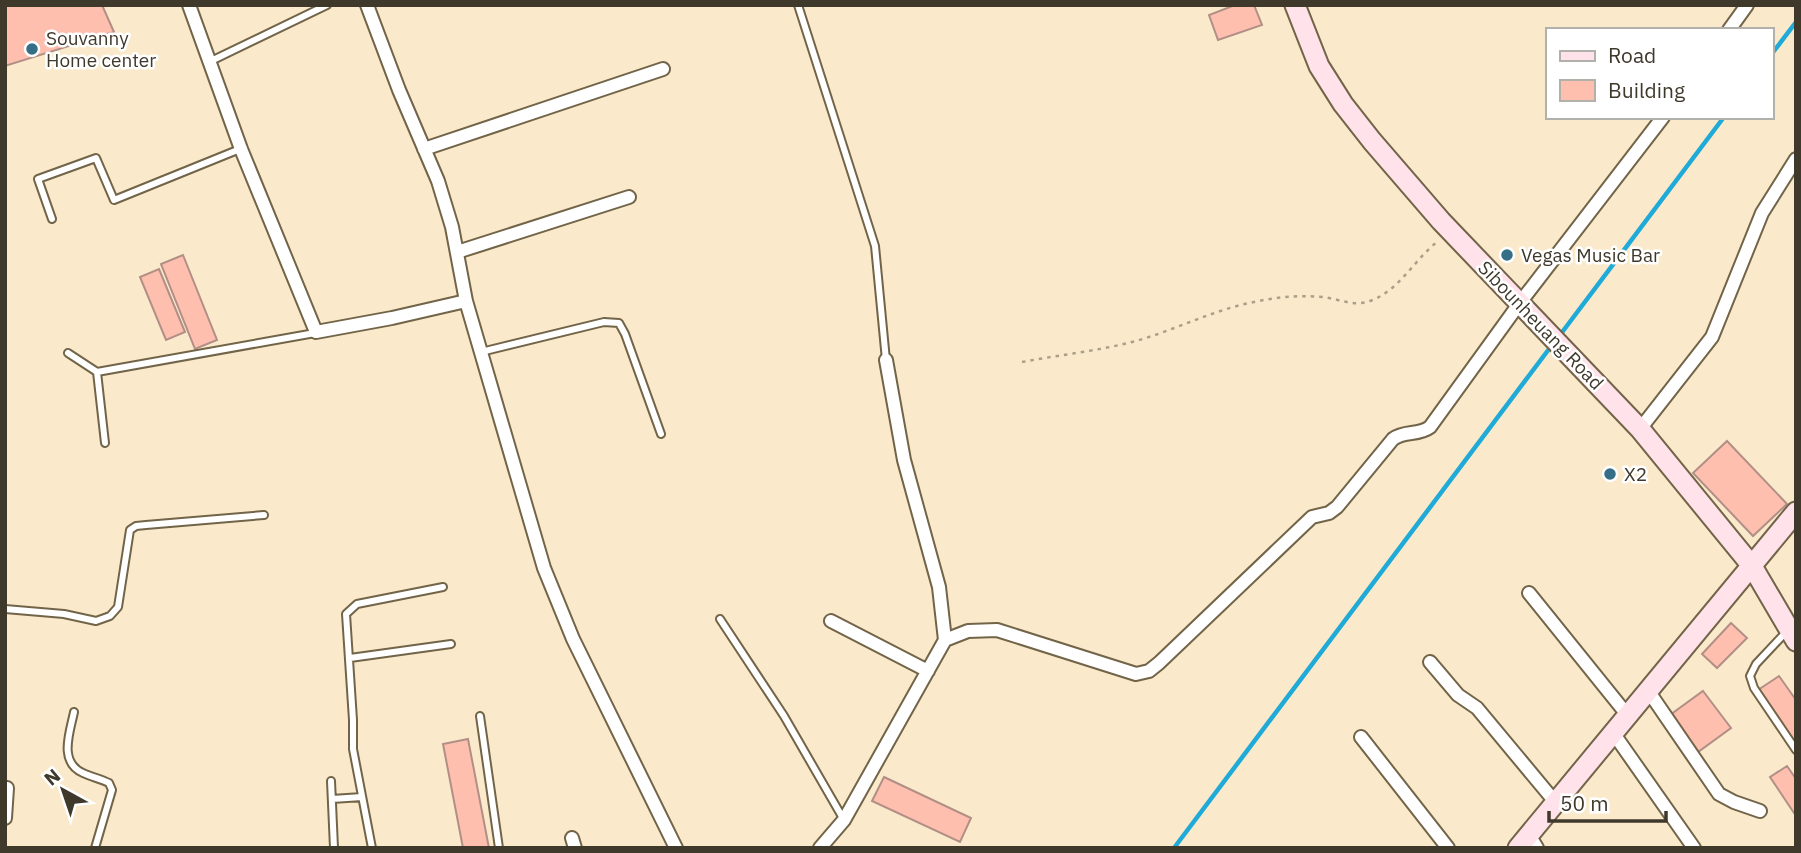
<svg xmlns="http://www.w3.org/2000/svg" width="1801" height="853" font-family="'IBM Plex Sans',sans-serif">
	<rect width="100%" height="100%" fill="#faeacb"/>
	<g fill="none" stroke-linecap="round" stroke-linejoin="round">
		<!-- stream -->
		<path stroke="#20aad8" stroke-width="4.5" d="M1771,55L1796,22
			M1560,335L1724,117
			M1174,848L1552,345"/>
	</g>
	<!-- building -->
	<path fill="#febfaf" stroke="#b28f86" stroke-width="2" d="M5,5H102L114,32L5,66Z
		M1235,5H1254L1262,25L1218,40L1209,15Z
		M183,255L217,340L195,349L161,264Z
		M159,269L185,332L166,340L140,277Z
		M1727,441L1787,504L1753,536L1693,473Z
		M1731,623L1747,638L1717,668L1702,654Z
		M1779,676L1796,700V744L1758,690Z
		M1703,691L1731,728L1698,752L1670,715Z
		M468,739L489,848H463L443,744Z
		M1787,766L1796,779V816L1770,777Z
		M884,777L971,818L960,842L872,801Z"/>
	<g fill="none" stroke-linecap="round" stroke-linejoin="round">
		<defs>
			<path id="lane" d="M798,5L875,246L886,360
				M211,61L327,5
				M52,219L38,179L96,158L114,200L240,149
				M481,352L604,322L619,323L625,334L661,434
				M68,353L97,372L315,333
				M97,372L105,443
				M5,609L64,614L96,621L110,616L118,607L130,530L136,526L146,525L264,515
				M720,619L784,716L844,820
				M1787,631L1756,664L1750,676L1754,688L1796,750
				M350,658L451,644
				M74,712C70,732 58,762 83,773C92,777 101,779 109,783L112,790L95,848
				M480,716L499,848
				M331,781L334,848
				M332,799L362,797
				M372,848L353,749V720L346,614L357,604L443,587"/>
			<path id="street" d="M189,5L241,149L316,332L392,318L466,301
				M367,5L399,90L438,181L452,227L466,301L544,568L573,639L676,848
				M1729,30L1747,5
				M424,149L663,69
				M457,252L629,197
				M886,360L904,460L939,587L945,640
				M1640,429L1712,337L1762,213L1796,159
				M1529,593L1629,717
				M831,621L928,671
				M1430,662L1458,695L1477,708L1556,803
				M1649,692L1719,794L1734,802L1760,811
				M1614,734L1694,848
				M1361,737L1448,848
				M5,818L7,788
				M1529,835L1537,848
				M572,838L575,848
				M820,848L844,820L945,640L968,631L997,630L1136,674L1149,671L1159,663L1312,517L1329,513L1337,507L1393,439C1405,430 1418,436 1430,427L1519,304L1663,117"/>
			<path id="secondary" d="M1295,5L1319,66L1343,104L1372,141L1441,221L1640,429L1752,566L1796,641
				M1518,848L1796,512"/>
		</defs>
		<!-- lane casing -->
		<use href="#lane" stroke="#726448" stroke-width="10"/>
		<!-- street casing -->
		<use href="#street" stroke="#726448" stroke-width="16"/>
		<!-- secondary casing -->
		<use href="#secondary" stroke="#726448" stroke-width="23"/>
		<!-- path -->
		<path stroke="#ab9f88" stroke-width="2.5" stroke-dasharray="3.5 5" stroke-linecap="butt" d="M1022,362C1059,355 1097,351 1132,342C1174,331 1212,310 1254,302C1277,297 1299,295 1323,297C1339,299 1354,307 1370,301C1399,291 1414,260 1437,242"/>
		<!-- lane -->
		<use href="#lane" stroke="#fff" stroke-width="6"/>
		<!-- street -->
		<use href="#street" stroke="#fff" stroke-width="12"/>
		<!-- secondary -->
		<use href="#secondary" stroke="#ffe2ea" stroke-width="19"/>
	</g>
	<!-- markers -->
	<g fill="#356e87" stroke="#fff" stroke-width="2.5">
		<circle cx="32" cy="49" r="7"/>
		<circle cx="1507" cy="255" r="7"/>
		<circle cx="1610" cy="474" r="7"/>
	</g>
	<g text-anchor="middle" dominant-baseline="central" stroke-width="5" stroke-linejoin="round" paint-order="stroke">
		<!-- poi labels -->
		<g font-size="19" fill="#3f392c" stroke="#fff" text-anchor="start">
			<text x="46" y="38">Souvanny<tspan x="46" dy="22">Home center</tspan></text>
			<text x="1521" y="255">Vegas Music Bar</text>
			<text x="1624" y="474">X2</text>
		</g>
		<!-- street labels -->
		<g font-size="19" fill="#3f392c" stroke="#fff">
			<text transform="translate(1541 325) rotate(46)">Sibounheuang Road</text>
		</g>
	</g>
	<!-- border -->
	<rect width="1801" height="853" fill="none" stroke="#3f392c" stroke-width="14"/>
	<!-- legend -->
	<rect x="1546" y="28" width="228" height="91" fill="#ffffff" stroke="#b2b0ab" stroke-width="2"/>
	<rect x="1560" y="51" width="35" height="10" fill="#ffe2ea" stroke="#b2b0ab" stroke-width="2"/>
	<text x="1608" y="63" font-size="21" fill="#3f392c">Road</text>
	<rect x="1560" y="80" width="35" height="21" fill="#febfaf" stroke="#b2b0ab" stroke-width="2"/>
	<text x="1608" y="98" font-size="21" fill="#3f392c">Building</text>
	<!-- north arrow -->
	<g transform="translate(63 790) rotate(320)" stroke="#ffffff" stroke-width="5" paint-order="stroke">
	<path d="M0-5L12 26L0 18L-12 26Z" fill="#3f392c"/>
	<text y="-10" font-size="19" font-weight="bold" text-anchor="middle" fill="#3f392c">N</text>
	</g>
	<!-- scale -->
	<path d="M1549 811v10h117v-10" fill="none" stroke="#3f392c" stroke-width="3.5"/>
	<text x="1560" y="811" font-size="21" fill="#3f392c" stroke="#ffffff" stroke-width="5" paint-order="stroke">50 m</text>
</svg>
